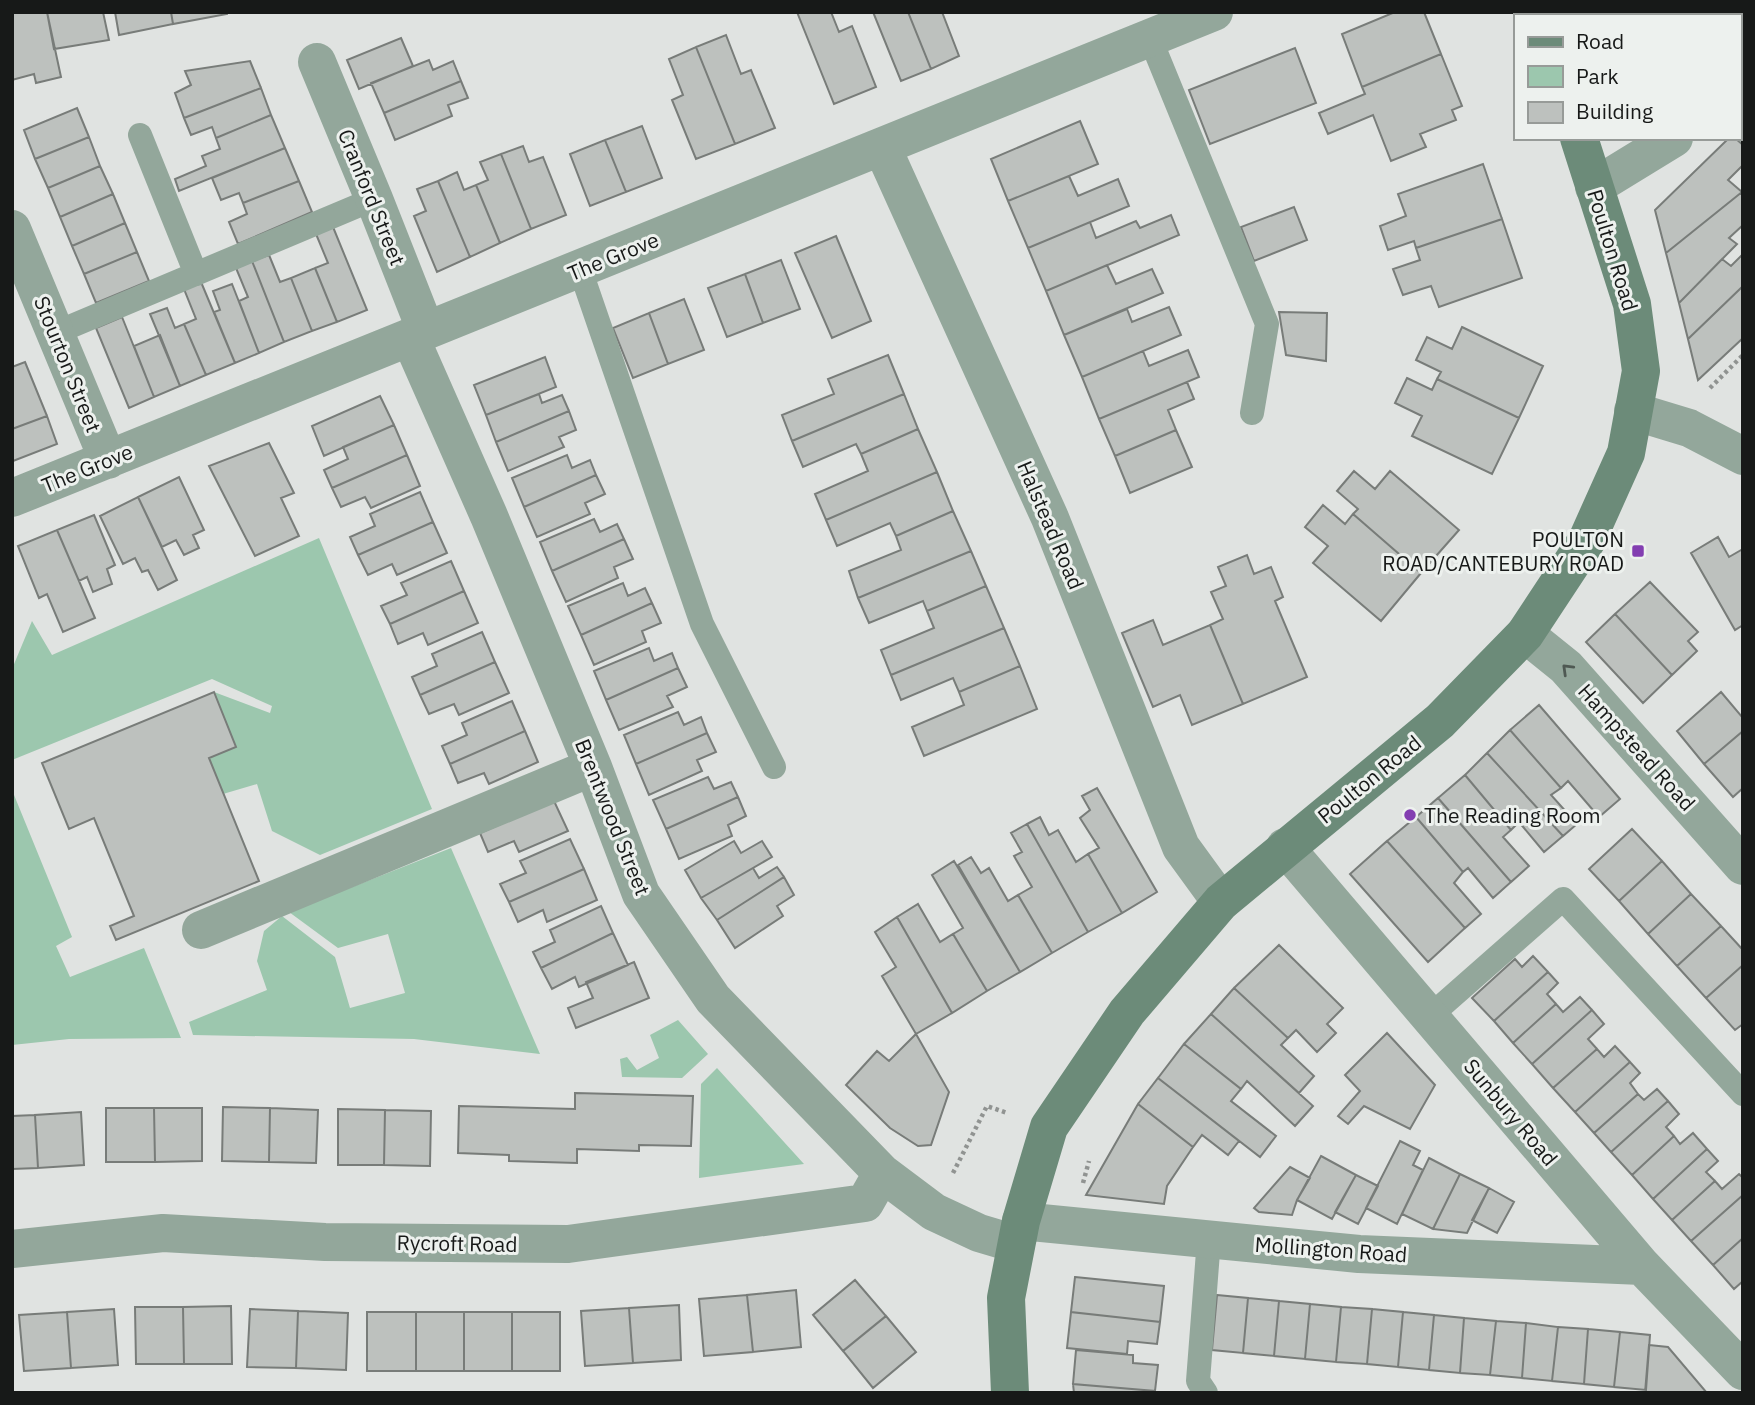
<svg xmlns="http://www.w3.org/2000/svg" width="1755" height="1405" font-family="'IBM Plex Sans',sans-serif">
	<rect width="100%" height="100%" fill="#e0e3e1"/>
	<!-- green -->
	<path fill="#9cc7ae" d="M319,538L432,809L320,855L272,831L257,784L223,794L209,758L236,747L214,692L270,713L272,706L212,679L12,760V669L32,621L52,655Z
		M12,790L72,937L56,946L70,977L144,948L181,1038L69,1039L12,1045Z
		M451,848L540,1054L414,1039L193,1035L189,1022L267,990L257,961L264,931L282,916L335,957L350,1008L405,993L388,934L338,948L289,912Z
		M678,1020L708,1054L682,1078L622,1077L620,1059L627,1057L637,1070L659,1058L650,1035Z
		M717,1068L804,1164L699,1178L701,1084Z"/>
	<!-- building -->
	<path fill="#bdc1be" stroke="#787c79" stroke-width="2" d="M12,12H47L61,77L36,83L34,74L12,80Z
		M47,12H103L109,40L54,49Z
		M115,12H171L173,24L119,35Z
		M171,12H227V14L173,24Z
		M797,12H831L839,32L852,26L876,87L834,104Z
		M873,12H908L931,69L901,81Z
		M908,12H942L959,56L931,69Z
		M1395,12H1424L1441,54L1362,87L1342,34Z
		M1592,12H1672L1675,16H1593Z
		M726,35L741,74L751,70L775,128L735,144L696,47Z
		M401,38L413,66L359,89L347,60Z
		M696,47L735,144L696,159L672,100L683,95L669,59Z
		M1295,48L1316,103L1210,144L1189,90Z
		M1441,54L1462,106L1452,110L1456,120L1420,134L1426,147L1391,161L1373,115L1328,134L1319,113L1365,94L1362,87Z
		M429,60L433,70L453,61L461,81L384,113L371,83Z
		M250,61L261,88L184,118L175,93L191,85L185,71Z
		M461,81L468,98L448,105L452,116L395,140L384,113Z
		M261,88L271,115L216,138L212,127L191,135L184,118Z
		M77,108L89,137L35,159L24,130Z
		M271,115L285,148L179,191L175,179L206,166L202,156L220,149L216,138Z
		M1080,121L1098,164L1008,201L991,159Z
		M642,126L662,178L626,192L605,140Z
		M89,137L100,166L48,188L35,159Z
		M1729,138H1735L1743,145V165L1728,180L1742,192L1666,253L1655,210Z
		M605,140L626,192L590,206L570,154Z
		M523,146L529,162L543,157L566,215L531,229L501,154Z
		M285,148L299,181L243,203L239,193L221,200L212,178Z
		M501,154L531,229L500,243L476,185L488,180L480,162Z
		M1483,164L1502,219L1416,248L1414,241L1388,250L1380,226L1406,216L1398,194Z
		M100,166L113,194L60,217L48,188Z
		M457,172L464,190L476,185L500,243L470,257L438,181Z
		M1069,176L1078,196L1118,179L1129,206L1028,248L1008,201Z
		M299,181L312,212L238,244L229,222L247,214L243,203Z
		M438,181L470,257L437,272L414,216L426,211L417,189Z
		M1742,192L1743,225L1729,238L1737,244L1679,303L1666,253Z
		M113,194L125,223L72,246L60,217Z
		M1294,207L1307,240L1254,261L1241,227Z
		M1171,215L1179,235L1046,291L1028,248L1090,222L1096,238L1136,221L1140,228Z
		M1502,219L1522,278L1439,307L1431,286L1403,295L1393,269L1420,260L1416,248Z
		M125,223L137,252L84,274L72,246Z
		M333,227L367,310L337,322L315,268L328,263L316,234Z
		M836,236L871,321L832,338L795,253Z
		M137,252L149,281L96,303L84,274Z
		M1743,254V286L1688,339L1679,303L1722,259L1731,266Z
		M269,255L280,282L291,278L312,331L284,342L252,261Z
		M781,260L800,309L763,323L745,274Z
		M252,261L284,342L259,353L239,301L248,297L236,268Z
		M1107,265L1116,284L1152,269L1163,293L1064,335L1046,291Z
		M315,268L337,322L312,331L291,278Z
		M745,274L763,323L727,337L708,288Z
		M201,282L235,363L206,375L184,324L196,319L184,289Z
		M232,284L259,353L235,363L214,312L220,310L213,291Z
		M1743,286V338L1698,380L1688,339Z
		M684,299L704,350L668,364L649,313Z
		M1169,307L1181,335L1082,377L1064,335L1127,309L1132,322Z
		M167,308L175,328L184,324L206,375L180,386L150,314Z
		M1279,312L1327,313L1326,361L1286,355Z
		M649,313L668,364L633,378L613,328Z
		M122,317L154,397L129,408L96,328Z
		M1462,327L1543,366L1519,418L1437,379L1441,372L1416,360L1427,337L1452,349Z
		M160,335L180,386L154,397L134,346Z
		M1188,350L1199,377L1099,419L1082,377L1143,351L1149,366Z
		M888,355L904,394L792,441L782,415L834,394L828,379Z
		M545,357L556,387L486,415L474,385Z
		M25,362L47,416L12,429V367Z
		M1407,378L1432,390L1437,379L1519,418L1492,474L1412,436L1422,416L1395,403Z
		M1187,382L1194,399L1168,410L1176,430L1115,456L1099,419Z
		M539,394L542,403L562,395L569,411L496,442L486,415Z
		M904,394L918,429L861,454L856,444L803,467L792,441Z
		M380,396L394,425L324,456L312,426Z
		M569,411L576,430L559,437L564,447L508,471L496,442Z
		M47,416L57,444L13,461L12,429Z
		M394,425L407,455L332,488L324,470L348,459L343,447Z
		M918,429L937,472L826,520L815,494L868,471L861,454Z
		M1176,430L1192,467L1130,493L1115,456Z
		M269,443L294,493L281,498L299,536L255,556L209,466Z
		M407,455L420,486L371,508L365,497L341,507L332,488Z
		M567,455L572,468L590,460L596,475L524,507L512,478Z
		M1354,471L1375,489L1390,471L1459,530L1421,573L1353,514L1358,509L1337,491Z
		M937,472L953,511L896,536L890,523L837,546L826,520Z
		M596,475L605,494L585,503L590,514L537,537L524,507Z
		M179,477L204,530L193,535L199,548L184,555L176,540L162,547L138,497Z
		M420,492L433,522L358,555L350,537L375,526L370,514Z
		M138,497L177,580L158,590L148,570L142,572L135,558L123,564L100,516Z
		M1323,505L1345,524L1353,514L1421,573L1381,621L1313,563L1328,546L1305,527Z
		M953,511L971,551L858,598L849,571L901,550L896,536Z
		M94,515L115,565L107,569L112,584L93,592L87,577L79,581L57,530Z
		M594,519L600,532L617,524L624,539L552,571L540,542Z
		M433,522L447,553L397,575L392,564L368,575L358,555Z
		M57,530L95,618L63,632L47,594L39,598L18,546Z
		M1718,537L1729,557L1743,549V625L1735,630L1691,553Z
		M624,539L633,559L614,567L618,578L566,602L552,571Z
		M971,551L986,586L927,611L923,601L869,623L858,598Z
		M1247,555L1254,574L1271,567L1283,597L1275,601L1307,677L1243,704L1210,625L1223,619L1211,592L1226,586L1218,567Z
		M451,561L464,591L390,624L381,606L407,595L401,583Z
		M1650,582L1698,632L1688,641L1697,651L1672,675L1615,614Z
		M623,583L628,596L645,588L652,603L581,635L568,606Z
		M986,586L1004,628L891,675L881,650L934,628L927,611Z
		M464,591L478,623L428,645L423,633L398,644L390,624Z
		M652,603L661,623L642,631L646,642L594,665L581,635Z
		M1615,614L1672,675L1643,703L1586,642Z
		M1153,620L1163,645L1210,625L1243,704L1192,725L1180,695L1153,707L1122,633Z
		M1004,628L1020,666L959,692L953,678L901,700L891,675Z
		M482,632L495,662L420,695L412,677L437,666L432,654Z
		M649,648L654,661L672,653L678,668L606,700L594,671Z
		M495,662L509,693L459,715L454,704L429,714L420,695Z
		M1020,666L1037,709L924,756L912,727L964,705L959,692Z
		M678,668L687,687L667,696L673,707L619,730L606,700Z
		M214,692L236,747L209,758L259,881L116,940L110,926L134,916L94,818L69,829L42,763Z
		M1721,692L1743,718V731L1704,764L1677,731Z
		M512,701L525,731L450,764L442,746L467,735L462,723Z
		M1539,705L1620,799L1599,817L1568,781L1561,788L1510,730Z
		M678,712L684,725L701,717L707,733L636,764L624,735Z
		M1510,730L1561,788L1551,795L1577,824L1563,836L1487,753Z
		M525,731L538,762L489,784L484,773L458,783L450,764Z
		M1743,731V788L1733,797L1704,764Z
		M707,733L716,752L697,760L702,771L649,795L636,764Z
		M1487,753L1563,836L1544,852L1519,822L1511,830L1465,775Z
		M1465,775L1511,830L1503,837L1529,866L1511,882L1438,798Z
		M708,777L714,789L731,782L738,797L666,829L653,800Z
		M1097,788L1157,892L1122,913L1088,854L1099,848L1080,818L1090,810L1082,796Z
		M738,797L746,816L728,825L732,836L679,859L666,829Z
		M1438,798L1511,882L1493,898L1468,868L1463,872L1416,817Z
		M554,801L568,831L519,852L514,841L488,852L480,833Z
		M1040,817L1049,835L1058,830L1076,862L1088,854L1122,913L1088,932L1027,824Z
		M1416,817L1463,872L1454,883L1481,914L1465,928L1387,841Z
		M1027,824L1088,932L1052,953L1018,895L1032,887L1014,856L1022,852L1011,833Z
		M1632,829L1662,861L1619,901L1589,869Z
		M570,839L584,869L509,902L500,884L526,873L520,861Z
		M734,841L741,853L762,841L772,857L701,898L685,870Z
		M1387,841L1465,928L1428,962L1350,874Z
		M971,857L981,873L989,868L1008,901L1018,895L1052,953L1020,972L958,865Z
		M954,861L1020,972L987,991L953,934L963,928L932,875Z
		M1662,861L1691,894L1648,934L1619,901Z
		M777,867L784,877L717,920L701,898L753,868L759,878Z
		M584,869L597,900L547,922L543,910L518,922L509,902Z
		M784,877L794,895L777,906L783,916L735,948L717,920Z
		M1691,894L1721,926L1677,966L1648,934Z
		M918,904L940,942L953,934L987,991L952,1013L897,917Z
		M601,906L613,933L541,968L533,952L555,942L550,930Z
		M897,917L952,1013L916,1034L882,976L896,967L875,932Z
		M1721,926L1743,950V965L1706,998L1677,966Z
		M613,933L628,965L579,987L575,977L552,989L541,968Z
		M1279,945L1343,1008L1327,1024L1336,1033L1317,1052L1296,1030L1288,1038L1234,988Z
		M1533,956L1548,972L1494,1021L1472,998L1515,959L1522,967Z
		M634,962L649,998L576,1028L568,1008L593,998L586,982Z
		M1743,965V1024L1735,1030L1706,998Z
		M1548,972L1558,983L1547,994L1556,1004L1513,1043L1494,1021Z
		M1234,988L1288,1038L1281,1045L1314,1076L1299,1093L1211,1014Z
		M1580,997L1592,1010L1532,1064L1513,1043L1556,1004L1563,1012Z
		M1592,1010L1604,1024L1588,1039L1597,1049L1553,1088L1532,1064Z
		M1211,1014L1313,1106L1295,1126L1247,1081L1241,1089L1184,1044Z
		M1387,1033L1435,1085L1410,1129L1364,1106L1348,1124L1338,1116L1360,1091L1345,1075Z
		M916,1034L949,1092L931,1145L918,1146L890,1128L846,1085L877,1051L889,1061Z
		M1184,1044L1241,1089L1231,1101L1276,1136L1260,1157L1158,1078Z
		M1615,1046L1630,1062L1575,1112L1553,1088L1597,1049L1604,1057Z
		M1630,1062L1640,1073L1630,1083L1638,1094L1594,1133L1575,1112Z
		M1158,1078L1239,1141L1228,1155L1202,1135L1193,1147L1138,1104Z
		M1657,1089L1668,1101L1611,1152L1594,1133L1638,1094L1644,1100Z
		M575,1093L693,1096L691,1146L639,1145V1151L577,1149V1163L509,1161V1155L458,1153L459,1106L575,1109Z
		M1668,1101L1679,1114L1666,1127L1674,1136L1632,1175L1611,1152Z
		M1138,1104L1193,1147L1167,1186L1164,1204L1086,1195Z
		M223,1107L270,1108L269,1162L222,1161Z
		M106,1108H154L155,1162H106Z
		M154,1108H202V1161L155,1162Z
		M270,1108L318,1110L316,1163L269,1162Z
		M338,1109L385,1110L384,1165H338Z
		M385,1110L431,1111L430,1166L384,1165Z
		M81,1112L84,1165L38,1168L35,1115Z
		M35,1115L38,1168L12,1169V1116Z
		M1693,1133L1707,1149L1653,1199L1632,1175L1674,1136L1680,1144Z
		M1400,1141L1420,1151L1413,1165L1423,1170L1397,1224L1366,1208Z
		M1707,1149L1718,1161L1706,1172L1715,1181L1672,1220L1653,1199Z
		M1321,1156L1356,1175L1332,1219L1297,1200Z
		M1429,1158L1460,1174L1433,1229L1402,1214Z
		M1290,1167L1310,1178L1297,1200L1292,1215L1259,1212L1254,1208Z
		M1460,1174L1489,1188L1467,1233L1433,1229Z
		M1739,1174L1743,1178V1195L1691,1241L1672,1220L1715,1181L1722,1189Z
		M1356,1175L1378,1186L1358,1224L1335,1212Z
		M1489,1188L1514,1202L1497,1233L1472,1220Z
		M1743,1195V1238L1713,1265L1691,1241Z
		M1743,1238V1281L1734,1289L1713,1265Z
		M1075,1277L1164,1286L1160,1322L1071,1312Z
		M855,1280L886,1316L843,1351L813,1315Z
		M796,1290L801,1347L753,1352L747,1295Z
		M747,1295L753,1352L704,1356L699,1299Z
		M1217,1295L1248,1298L1243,1353L1212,1350Z
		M1248,1298L1279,1301L1274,1356L1243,1353Z
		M1279,1301L1310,1304L1305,1359L1274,1356Z
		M1310,1304L1341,1307L1336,1362L1305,1359Z
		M679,1305L681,1360L633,1363L629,1308Z
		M231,1306L232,1364H184L183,1307Z
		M135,1307H183L184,1364H136Z
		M1341,1307L1372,1309L1367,1364L1336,1362Z
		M629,1308L633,1363L585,1366L581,1311Z
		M114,1309L118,1365L71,1368L67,1312Z
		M250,1309L298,1311L296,1368L247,1367Z
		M1372,1309L1403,1312L1398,1367L1367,1364Z
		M298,1311L348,1313L346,1370L296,1368Z
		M67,1312L71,1368L24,1371L19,1315Z
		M367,1312H416V1371H367Z
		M416,1312H464V1371H416Z
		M464,1312H512V1371H464Z
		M512,1312H560V1371H512Z
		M1071,1312L1160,1322L1157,1344L1128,1341L1127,1354L1067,1348Z
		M1403,1312L1434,1315L1429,1370L1398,1367Z
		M1434,1315L1464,1318L1460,1373L1429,1370Z
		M886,1316L916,1352L873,1388L843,1351Z
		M1464,1318L1496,1321L1490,1375L1460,1373Z
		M1496,1321L1526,1323L1522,1378L1490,1375Z
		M1526,1323L1558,1327L1552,1381L1522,1378Z
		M1558,1327L1588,1329L1584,1384L1552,1381Z
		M1588,1329L1620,1332L1614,1387L1584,1384Z
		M1620,1332L1650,1335L1646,1390L1614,1387Z
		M1649,1345L1668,1347L1707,1393H1645Z
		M1076,1350L1133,1355V1363L1158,1365L1155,1391L1073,1384Z
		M1073,1384L1155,1391V1393H1074Z"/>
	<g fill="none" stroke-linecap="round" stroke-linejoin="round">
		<!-- path -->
		<path stroke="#909391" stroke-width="4.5" stroke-dasharray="3.5 3.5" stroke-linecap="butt" d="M1710,388L1743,355
			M953,1173L987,1106L1007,1113
			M1083,1183L1089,1161"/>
		<!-- service -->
		<path stroke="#93a79b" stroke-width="24" d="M1150,38L1267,324L1252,413
			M1739,127L1743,130
			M140,135L196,274
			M580,269L702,624L774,767
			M55,333L374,199
			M1430,1016L1563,899L1743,1094
			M1206,1393L1198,1381L1209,1239"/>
		<!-- minor -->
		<path stroke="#93a79b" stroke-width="38" d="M317,62L374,199L426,331
			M1739,74L1743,71
			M882,147L1050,518L1181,847L1221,902
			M1594,187L1674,138
			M12,229L108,460
			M410,337L489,516L593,767L641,894L713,999L882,1173L934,1212L979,1233L1016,1244
			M1633,411L1689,428L1743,456
			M12,498L1214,12
			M1525,634L1566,667L1743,866
			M1285,847L1642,1266L1743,1371
			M201,930L593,767
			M1021,1221L1359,1254L1642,1266
			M12,1249L163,1233L325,1242L568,1244L865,1203L882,1173"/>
		<!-- secondary -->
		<path stroke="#6c8b79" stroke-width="38" d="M1540,12L1541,16
			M1010,1393L1006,1298L1021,1221L1049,1127L1127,1012L1221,902L1440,721L1525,634L1587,540L1626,453L1641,371L1632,304L1579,138"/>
	</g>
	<!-- one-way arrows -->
	<defs><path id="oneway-chevron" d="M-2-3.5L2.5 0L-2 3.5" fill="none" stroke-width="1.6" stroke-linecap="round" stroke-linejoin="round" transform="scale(1.75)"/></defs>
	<use stroke="#4f5953" href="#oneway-chevron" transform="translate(1567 669) rotate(-136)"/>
	<!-- markers -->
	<g fill="#833eb1" stroke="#edf1ee" stroke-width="2.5">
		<rect x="1631" y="544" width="14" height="14" rx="3.5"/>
		<circle cx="1410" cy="815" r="7"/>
	</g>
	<g text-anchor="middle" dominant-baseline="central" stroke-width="6" stroke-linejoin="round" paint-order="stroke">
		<!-- street labels -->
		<g font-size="21" fill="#171918" stroke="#edf1ee">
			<text transform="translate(372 197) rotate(68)">Cranford Street</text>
			<text transform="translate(1613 250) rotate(73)">Poulton Road</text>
			<text transform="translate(613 256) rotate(-22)">The Grove</text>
			<text transform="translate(68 364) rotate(68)">Stourton Street</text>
			<text transform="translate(87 468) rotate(-22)">The Grove</text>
			<text transform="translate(1051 525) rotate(67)">Halstead Road</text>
			<text transform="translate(1637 747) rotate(48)">Hampstead Road</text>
			<text transform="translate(1369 779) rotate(-39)">Poulton Road</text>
			<text transform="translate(613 817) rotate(68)">Brentwood Street</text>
			<text transform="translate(1511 1112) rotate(50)">Sunbury Road</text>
			<text transform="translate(457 1243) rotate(1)">Rycroft Road</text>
			<text transform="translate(1331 1249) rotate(4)">Mollington Road</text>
		</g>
		<!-- poi labels -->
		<g font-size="21" fill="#171918" stroke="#edf1ee" text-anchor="end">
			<text x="1624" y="539">POULTON<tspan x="1624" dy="24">ROAD/CANTEBURY ROAD</tspan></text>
			<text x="1424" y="815" text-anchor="start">The Reading Room</text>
		</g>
	</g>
	<!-- border -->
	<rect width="1755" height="1405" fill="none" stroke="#171918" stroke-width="28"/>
	<!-- legend -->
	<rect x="1514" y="14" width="228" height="126" fill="#edf1ee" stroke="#979b98" stroke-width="2"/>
	<rect x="1528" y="37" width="35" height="10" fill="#6c8b79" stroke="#979b98" stroke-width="2"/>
	<text x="1576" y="49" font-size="21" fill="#171918">Road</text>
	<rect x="1528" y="66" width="35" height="21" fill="#9cc7ae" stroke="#979b98" stroke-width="2"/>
	<text x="1576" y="84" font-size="21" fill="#171918">Park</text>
	<rect x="1528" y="102" width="35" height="21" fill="#bdc1be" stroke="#979b98" stroke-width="2"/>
	<text x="1576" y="119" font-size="21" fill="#171918">Building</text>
</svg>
